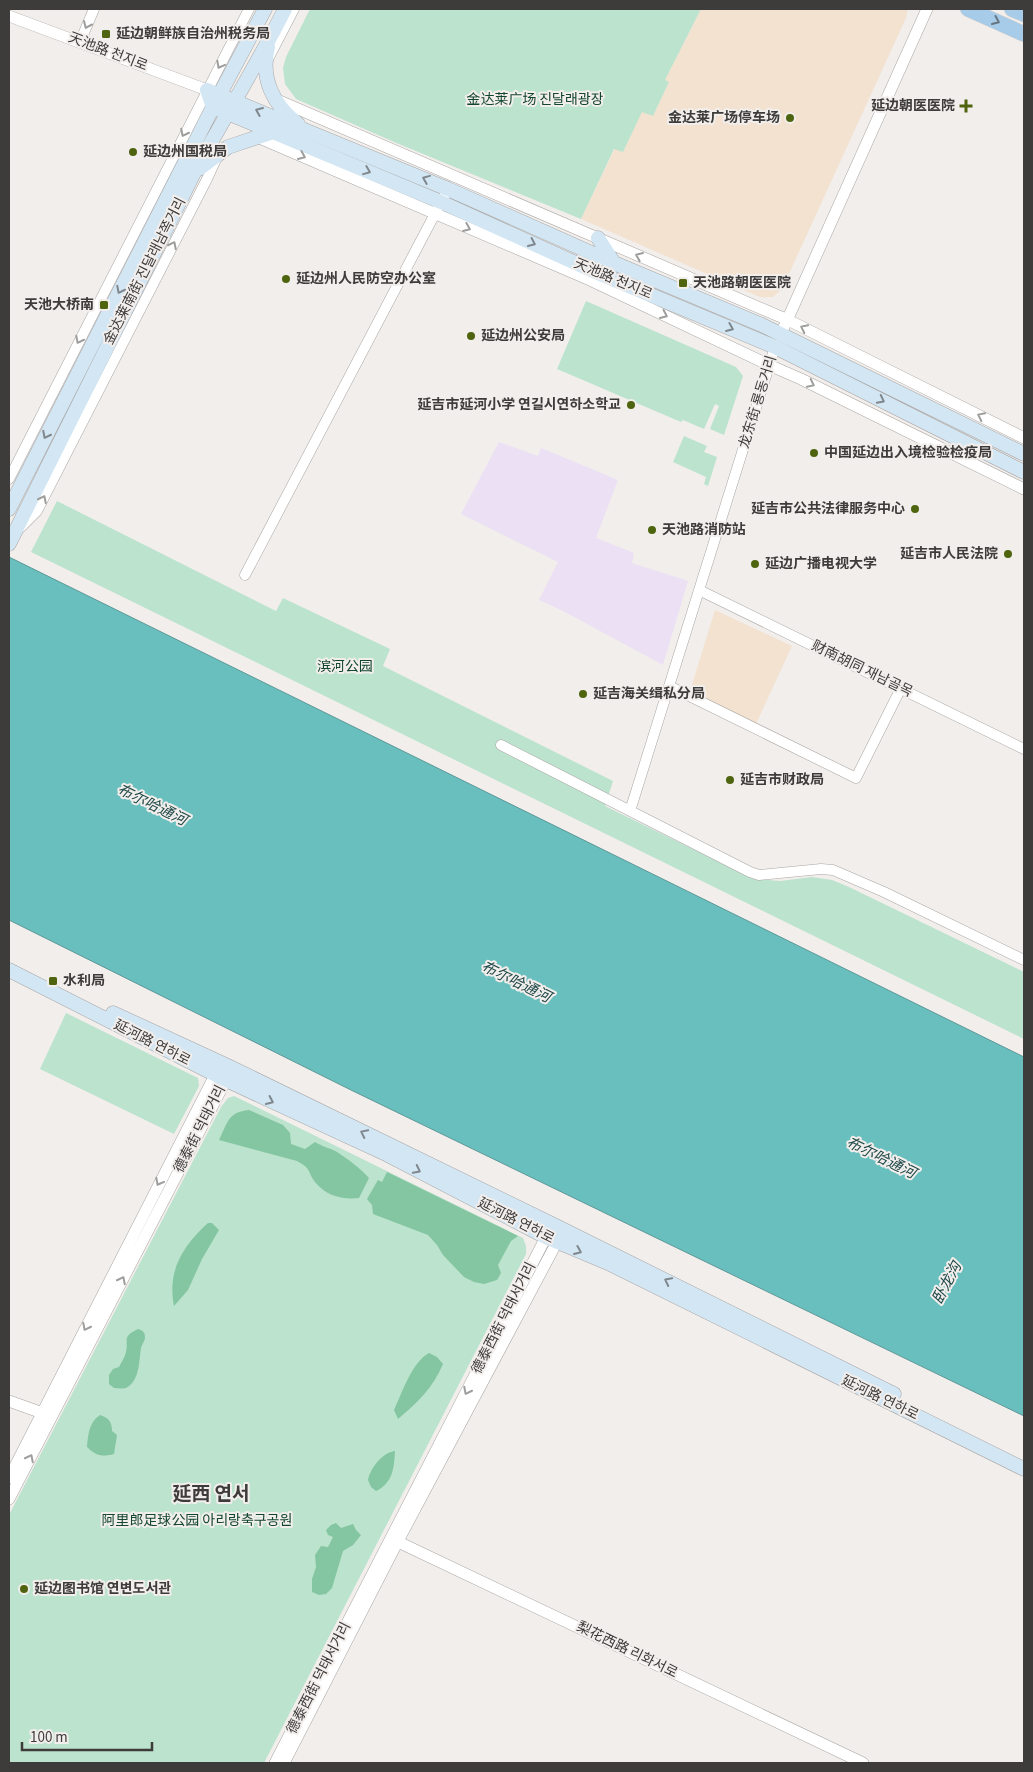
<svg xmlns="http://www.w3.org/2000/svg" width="1033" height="1772" font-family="'Source Sans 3','Noto Sans SC','Noto Sans KR',sans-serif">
	<rect width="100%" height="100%" fill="#f2eeec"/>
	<!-- commercial -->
	<path fill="#f3e2d0" d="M701,9H908L906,18L782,289L773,297H760L581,219L615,148L623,152L642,111L653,116L669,82L665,80Z
		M715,610L792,646L756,724L690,691Z"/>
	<!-- industrial -->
	<path fill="#ebe0f4" d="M499,442L538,456L541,448L618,480L596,538L634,553L632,563L688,581L663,665L563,611L539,600L558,562L461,514Z"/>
	<!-- green -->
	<path fill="#bce3cd" d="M310,9H701L665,80L669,82L653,116L642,112L623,152L614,149L581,219L394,142L296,99L285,84L283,68L286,57Z
		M586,301L736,367L743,376L724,435L710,429L719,406L715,404L704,429L683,420L681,422L557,369Z
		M684,436L707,446L704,452L717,457L708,486L704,484L706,477L673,462Z
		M57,501L276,611L283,598L390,649L383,666L613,781L605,806L754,879L780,881L812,877L832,880L849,887L1024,972V1039L31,552Z
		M66,1013L198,1078L199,1086L174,1134L40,1069Z
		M234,1096L523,1238L526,1246V1254L264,1763H9V1515L221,1107L228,1098Z"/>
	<!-- forest -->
	<path fill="#84c5a2" d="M249,1110L283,1125L290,1133L291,1144L305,1149L315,1142C321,1146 332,1149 337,1152C349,1160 359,1167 369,1178L359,1198C343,1200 326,1196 315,1182C307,1171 312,1169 297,1161L219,1140C228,1122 228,1112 249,1110Z
		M387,1172L518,1236L511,1241L498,1265L501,1273L497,1280L484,1284L474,1282L464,1277L443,1255L437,1245L428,1235L373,1214L372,1205L367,1199L378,1180L382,1182Z
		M208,1223H212L219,1230L202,1259L188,1290L174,1306C167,1270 183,1246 208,1223Z
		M138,1329C142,1330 145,1332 145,1337C145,1341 142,1344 141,1348C139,1360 140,1381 126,1388C123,1389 118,1388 114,1388L109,1384V1375L113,1369L119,1367C121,1363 125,1357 126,1352C129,1340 121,1337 138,1329Z
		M429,1353L437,1357L443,1364C433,1388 417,1403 398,1419L394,1410C402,1393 412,1362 429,1353Z
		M100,1415C109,1418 112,1422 112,1431L117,1435L114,1454C102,1457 96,1456 87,1447C88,1435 89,1422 100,1415Z
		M395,1451C394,1468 393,1483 376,1491L371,1487L368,1480C371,1467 382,1453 395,1451Z
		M336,1523L341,1528L353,1524L356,1530L361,1535L353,1545L343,1551L332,1588L326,1594L319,1595L312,1592V1579L316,1567L315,1555L321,1546L328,1547L333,1537L328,1535L326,1530L331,1525Z"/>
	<!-- water -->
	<path fill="#68bfbe" stroke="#5b9897" d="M9,557L1024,1057V1416L353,1091L9,920Z"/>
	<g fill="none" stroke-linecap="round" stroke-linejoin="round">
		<defs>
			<path id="minor" d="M80,42L94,9
				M268,59L294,9
				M9,479L249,9
				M20,528L37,511L207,179L218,155
				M245,575L448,189
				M699,590L1024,749
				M669,686L856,778L901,688
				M501,745L750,872L759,875L821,869L833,870L884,892L1024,960
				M630,811L775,347"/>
			<path id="tertiary" d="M9,16L207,90
				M275,99L788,320L1024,438
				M257,137L590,280L769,365L801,379L1024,489
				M784,327L927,9
				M9,1401L48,1415
				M9,1478L212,1081L223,1071
				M9,1499L226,1080L227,1071
				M392,1539L863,1763
				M275,1763L546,1237L551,1233
				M284,1763L398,1541L557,1242V1233"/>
			<path id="secondary" d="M268,47C260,78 273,105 298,124
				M207,90L213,107L441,202L593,271L775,347L1024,472
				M207,90L448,189L614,263L762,325L1024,454
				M199,169L228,147L273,132
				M598,238L614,263
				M9,509L213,107L265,9
				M9,544L194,173C224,118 257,65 285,9
				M9,970L226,1080L388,1155L546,1237L608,1263L1024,1469
				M113,1013L228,1066L558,1227L894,1394"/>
			<path id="primary" d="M968,9L1024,34
				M1012,9L1024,14"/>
		</defs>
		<!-- minor casing -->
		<use href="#minor" stroke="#a9a6a4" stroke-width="11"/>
		<!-- tertiary casing -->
		<use href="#tertiary" stroke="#a9a6a4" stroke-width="12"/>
		<!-- secondary casing -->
		<use href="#secondary" stroke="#a9a6a4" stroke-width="15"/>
		<!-- primary casing -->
		<use href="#primary" stroke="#cdcccc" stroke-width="16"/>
		<!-- minor -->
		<use href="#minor" stroke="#fff" stroke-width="10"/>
		<!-- tertiary -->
		<use href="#tertiary" stroke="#fff" stroke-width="11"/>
		<!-- secondary -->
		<use href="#secondary" stroke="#d3e6f4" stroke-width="14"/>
		<!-- primary -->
		<use href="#primary" stroke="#a7cce9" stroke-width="15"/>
	</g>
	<!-- one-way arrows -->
	<defs><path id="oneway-chevron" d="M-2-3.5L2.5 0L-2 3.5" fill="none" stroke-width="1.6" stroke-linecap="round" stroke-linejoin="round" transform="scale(1.25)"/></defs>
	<use stroke="#677681" href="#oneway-chevron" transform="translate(996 21) rotate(24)"/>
	<g stroke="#9e9e9d">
		<use href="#oneway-chevron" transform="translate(87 25) rotate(114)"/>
		<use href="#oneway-chevron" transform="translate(220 65) rotate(118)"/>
		<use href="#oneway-chevron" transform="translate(184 133) rotate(117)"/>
		<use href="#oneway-chevron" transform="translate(302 156) rotate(23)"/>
		<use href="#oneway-chevron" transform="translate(467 228) rotate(23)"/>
		<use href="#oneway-chevron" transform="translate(173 245) rotate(-63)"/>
		<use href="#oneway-chevron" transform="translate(639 256) rotate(-157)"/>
		<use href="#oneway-chevron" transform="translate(664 315) rotate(25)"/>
		<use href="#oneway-chevron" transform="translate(804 328) rotate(-154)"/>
		<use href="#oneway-chevron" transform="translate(79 340) rotate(117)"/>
		<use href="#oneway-chevron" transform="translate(811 384) rotate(26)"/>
		<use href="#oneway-chevron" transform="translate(981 416) rotate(-154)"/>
		<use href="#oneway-chevron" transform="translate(43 499) rotate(-63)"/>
		<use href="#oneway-chevron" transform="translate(159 1182) rotate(118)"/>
		<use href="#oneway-chevron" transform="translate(122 1280) rotate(-63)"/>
		<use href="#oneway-chevron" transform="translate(86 1327) rotate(117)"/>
		<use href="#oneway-chevron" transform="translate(467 1391) rotate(117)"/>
		<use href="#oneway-chevron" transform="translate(30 1458) rotate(-63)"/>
	</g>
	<g stroke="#80888e">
		<use href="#oneway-chevron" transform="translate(259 111) rotate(-157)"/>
		<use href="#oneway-chevron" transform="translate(367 171) rotate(22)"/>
		<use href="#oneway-chevron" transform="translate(426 179) rotate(-158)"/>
		<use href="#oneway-chevron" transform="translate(532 243) rotate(25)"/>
		<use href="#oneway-chevron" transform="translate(120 290) rotate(117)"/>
		<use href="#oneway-chevron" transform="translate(730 328) rotate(23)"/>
		<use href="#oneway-chevron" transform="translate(881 400) rotate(27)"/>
		<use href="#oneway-chevron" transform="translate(46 435) rotate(117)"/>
		<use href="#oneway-chevron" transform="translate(270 1101) rotate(25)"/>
		<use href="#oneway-chevron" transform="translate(364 1133) rotate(-154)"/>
		<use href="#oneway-chevron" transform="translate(417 1170) rotate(27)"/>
		<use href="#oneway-chevron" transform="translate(578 1251) rotate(23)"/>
		<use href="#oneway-chevron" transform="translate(668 1281) rotate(-153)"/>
	</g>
	<!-- markers -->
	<g fill="#4e640f" stroke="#f2eeec" stroke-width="2">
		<rect x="101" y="29" width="10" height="10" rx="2.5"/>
		<path d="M963.5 98.5h5v5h5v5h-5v5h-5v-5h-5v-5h5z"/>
		<circle cx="790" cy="118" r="5"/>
		<circle cx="133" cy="152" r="5"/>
		<circle cx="286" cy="279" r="5"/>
		<rect x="678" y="278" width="10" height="10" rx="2.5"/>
		<rect x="99" y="300" width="10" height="10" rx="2.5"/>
		<circle cx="471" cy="336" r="5"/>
		<circle cx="631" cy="405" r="5"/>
		<circle cx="814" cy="453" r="5"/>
		<circle cx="915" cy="509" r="5"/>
		<circle cx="652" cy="530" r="5"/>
		<circle cx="1008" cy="554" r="5"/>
		<circle cx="755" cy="564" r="5"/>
		<circle cx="583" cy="694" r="5"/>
		<circle cx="730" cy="780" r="5"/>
		<rect x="48" y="976" width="10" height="10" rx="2.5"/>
		<circle cx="24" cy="1589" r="5"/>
	</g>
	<g text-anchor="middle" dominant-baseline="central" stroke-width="4" stroke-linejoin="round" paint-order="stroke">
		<!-- poi labels -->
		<g font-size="14" font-weight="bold" fill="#3d3c3b" stroke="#f2eeec" text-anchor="start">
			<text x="116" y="34">延边朝鲜族自治州税务局</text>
			<text x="955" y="106" text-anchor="end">延边朝医医院</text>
			<text x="780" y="118" text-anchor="end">金达莱广场停车场</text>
			<text x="143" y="152">延边州国税局</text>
			<text x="296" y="279">延边州人民防空办公室</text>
			<text x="693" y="283">天池路朝医医院</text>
			<text x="94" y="305" text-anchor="end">天池大桥南</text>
			<text x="481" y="336">延边州公安局</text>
			<text x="621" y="405" text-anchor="end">延吉市延河小学 연길시연하소학교</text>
			<text x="824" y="453">中国延边出入境检验检疫局</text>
			<text x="905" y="509" text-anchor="end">延吉市公共法律服务中心</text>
			<text x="662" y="530">天池路消防站</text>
			<text x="998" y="554" text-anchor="end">延吉市人民法院</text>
			<text x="765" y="564">延边广播电视大学</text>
			<text x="593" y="694">延吉海关缉私分局</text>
			<text x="740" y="780">延吉市财政局</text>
			<text x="63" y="981">水利局</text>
			<text x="34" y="1589">延边图书馆 연변도서관</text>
		</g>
		<!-- street labels -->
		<g font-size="14" fill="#3d3c3b" stroke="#f2eeec">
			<text transform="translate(108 52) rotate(21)">天池路 천지로</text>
			<text transform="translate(145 271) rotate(-63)">金达莱南街 진달래남쪽거리</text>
			<text transform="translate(613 279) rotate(23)">天池路 천지로</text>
			<text transform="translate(758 402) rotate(-73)">龙东街 룡동거리</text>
			<text transform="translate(862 669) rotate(26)">财南胡同 재남골목</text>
			<text transform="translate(152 1043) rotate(27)">延河路 연하로</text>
			<text transform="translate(200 1129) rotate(-63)">德泰街 덕태거리</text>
			<text transform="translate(516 1221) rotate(27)">延河路 연하로</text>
			<text transform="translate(504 1318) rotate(-63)">德泰西街 덕태서거리</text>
			<text transform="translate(880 1398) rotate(26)">延河路 연하로</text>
			<text transform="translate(627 1650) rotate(26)">梨花西路 리화서로</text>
			<text transform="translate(319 1678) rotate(-63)">德泰西街 덕태서거리</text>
		</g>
		<!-- park labels -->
		<g font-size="14" fill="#12462e" stroke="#f2eeec">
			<text x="535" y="100">金达莱广场 진달래광장</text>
			<text x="345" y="667">滨河公园</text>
			<text x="197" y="1521">阿里郎足球公园 아리랑축구공원</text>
		</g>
		<!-- water labels -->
		<g font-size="15" font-style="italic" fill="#204949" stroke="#f2eeec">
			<text transform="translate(152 805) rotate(26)">布尔哈通河</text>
			<text transform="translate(516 982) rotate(26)">布尔哈通河</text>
			<text transform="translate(881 1158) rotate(26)">布尔哈通河</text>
			<text transform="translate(947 1283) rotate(-62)">卧龙沟</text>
		</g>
		<!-- district labels -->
		<g font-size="19" font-weight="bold" fill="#3d3c3b" stroke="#f2eeec">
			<text x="211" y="1494">延西 연서</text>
		</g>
	</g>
	<!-- border -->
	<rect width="1033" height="1772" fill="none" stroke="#3d3c3b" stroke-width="20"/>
	<!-- scale -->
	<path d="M22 1742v8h130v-8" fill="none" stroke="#3d3c3b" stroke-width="2.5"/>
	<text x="30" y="1742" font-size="15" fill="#3d3c3b" stroke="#f2eeec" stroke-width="4" paint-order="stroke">100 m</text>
</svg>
